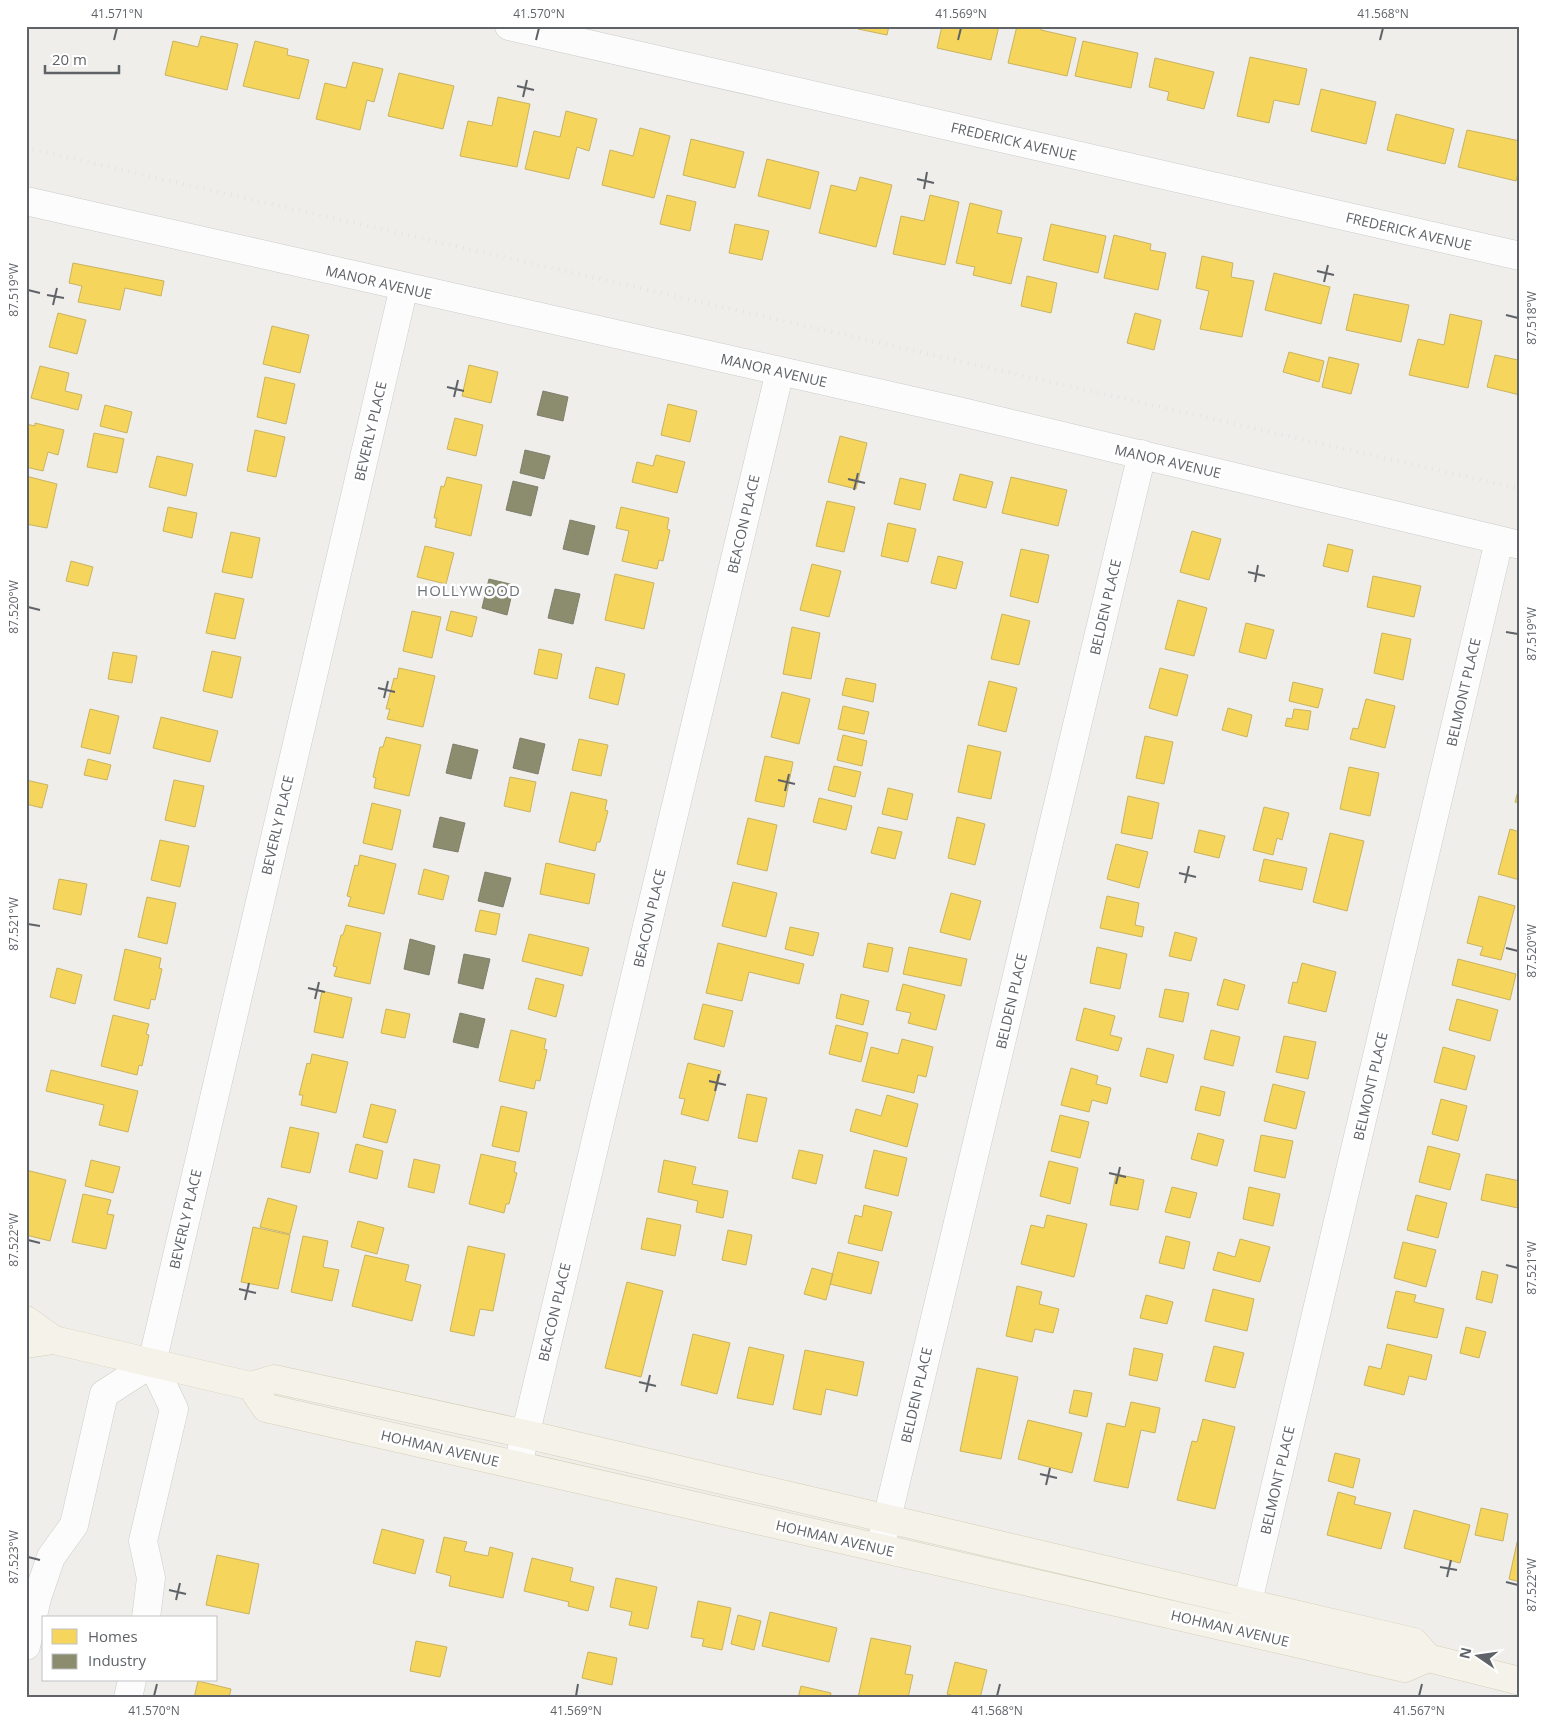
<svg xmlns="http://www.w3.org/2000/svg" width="1546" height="1724" font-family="'Open Sans',sans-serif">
	<rect width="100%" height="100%" fill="#efeeea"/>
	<!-- homes -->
	<path fill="#f6d55c" stroke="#c9b360" d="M858,26H889L887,35L858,29Z
		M942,26H999L991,60L937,48Z
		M1017,26H1041V30L1076,38L1067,76L1008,63Z
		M201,36L238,44L227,90L165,75L173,41L198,47Z
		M255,41L288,49L287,55L309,60L299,99L243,86Z
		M1083,41L1138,53L1131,88L1075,76Z
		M1250,57L1307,69L1299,105L1274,100L1269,123L1237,116Z
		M1155,58L1214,72L1204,109L1167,100L1169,92L1149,87Z
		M353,62L383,69L374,102L367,100L360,130L316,119L325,83L346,88Z
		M399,73L454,86L443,129L388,116Z
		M1321,89L1376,102L1366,144L1311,131Z
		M498,97L530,104L517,167L460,156L468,121L492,126Z
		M566,111L597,119L589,151L577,147L569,179L525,169L534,131L560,137Z
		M1396,114L1454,129L1445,164L1387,150Z
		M640,128L670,136L654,198L602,185L610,150L633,156Z
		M1467,130L1520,141V166L1516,181L1458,167Z
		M691,139L744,152L735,188L683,175Z
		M767,159L819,172L810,209L758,196Z
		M860,177L892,185L876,247L819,233L831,185L856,191Z
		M667,195L696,202L690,231L660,224Z
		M930,195L959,202L945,265L893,254L901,216L924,221Z
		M970,203L1002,211L997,233L1022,238L1011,284L973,275L975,267L956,263Z
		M735,224L769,231L762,260L729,253Z
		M1051,224L1106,236L1098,273L1043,260Z
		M1114,235L1151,244L1150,250L1166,253L1158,290L1104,278Z
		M1202,256L1233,263L1231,277L1254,281L1242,337L1200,329L1209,291L1196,288Z
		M73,263L164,281L161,296L125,288L120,310L78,302L82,286L69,283Z
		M1274,273L1330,287L1321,324L1265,310Z
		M1027,276L1057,283L1051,313L1021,306Z
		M1354,294L1409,305L1401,342L1346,330Z
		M58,313L86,320L77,354L49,347Z
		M1135,313L1161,320L1154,350L1127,343Z
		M1450,314L1482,321L1468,388L1409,375L1418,339L1444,345Z
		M272,326L309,335L300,373L263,364Z
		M1520,351V395L1487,387L1495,355L1518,360Z
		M1289,352L1324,361L1319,382L1283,372Z
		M1329,357L1359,364L1351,394L1322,387Z
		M469,365L498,372L491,403L462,396Z
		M40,366L69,373L65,391L82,395L78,410L31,398Z
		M265,377L295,384L286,424L257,417Z
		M668,404L697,411L690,442L661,435Z
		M105,405L132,412L127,433L100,426Z
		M455,418L483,425L476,456L447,449Z
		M35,423L64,430L58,455L48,452L43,471L26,467V424L35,426Z
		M255,430L285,437L276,477L247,471Z
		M94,433L124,439L117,473L87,467Z
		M840,436L867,443L856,489L828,482Z
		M656,455L685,462L677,493L632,482L637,462L653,466Z
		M157,456L193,464L186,496L149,487Z
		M960,474L993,482L986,508L953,500Z
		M26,476L57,484L47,528L26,524Z
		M447,477L482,485L471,536L435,527L437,518H434L441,486L444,487Z
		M1011,477L1067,490L1058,526L1002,513Z
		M900,478L926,484L920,510L894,504Z
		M827,501L855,507L844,552L816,546Z
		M168,507L197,513L192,538L163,531Z
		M621,507L669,518L667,529L670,530L663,561L659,560L657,569L622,561L629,531L616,528Z
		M888,523L916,529L908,562L881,556Z
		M1192,531L1221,539L1209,580L1180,572Z
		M231,532L260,538L252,578L222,572Z
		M1328,544L1353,550L1348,572L1323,566Z
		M425,546L454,553L446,584L417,577Z
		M1021,549L1049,555L1038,603L1010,596Z
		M938,556L963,562L956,589L931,583Z
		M71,561L93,567L88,586L66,581Z
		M812,564L841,571L829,617L800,610Z
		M615,574L654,583L644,629L605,620Z
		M1373,576L1421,586L1414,617L1367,607Z
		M215,593L244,599L235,639L206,633Z
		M1178,600L1207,608L1194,656L1165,649Z
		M412,611L441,617L432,658L403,651Z
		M451,611L477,617L472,637L446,630Z
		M1002,614L1030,621L1019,665L991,659Z
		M1246,623L1274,630L1266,659L1239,652Z
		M792,627L820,633L811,679L783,674Z
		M1382,633L1411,639L1403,680L1374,673Z
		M539,649L562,654L557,679L534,674Z
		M212,651L241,657L232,698L203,691Z
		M113,652L137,656L132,683L108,679Z
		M596,667L625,674L618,705L589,698Z
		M399,668L435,676L423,727L387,719L390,709H386L394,678L397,679Z
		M1160,668L1188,675L1177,716L1149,708Z
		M846,678L876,684L873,702L842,695Z
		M989,681L1017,688L1006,732L978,725Z
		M1293,682L1323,689L1318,708L1289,701Z
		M782,692L810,699L799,744L771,737Z
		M1366,699L1395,706L1385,748L1350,739L1353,728L1358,729Z
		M843,706L869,712L864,734L838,729Z
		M1228,708L1252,715L1247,737L1222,730Z
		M90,709L119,716L110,754L81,747Z
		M1294,709L1311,711L1308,730L1285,726L1287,718L1292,719Z
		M161,717L218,731L210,762L153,748Z
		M843,735L867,741L862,766L837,760Z
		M1145,736L1173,742L1164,784L1136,778Z
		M386,737L421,745L409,796L374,788L376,778L373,777L380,747H383Z
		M579,739L608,745L601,776L572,770Z
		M968,745L1001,752L991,799L958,792Z
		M765,756L793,762L784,807L755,801Z
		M88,759L111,765L107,780L84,775Z
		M834,766L861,772L855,797L828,790Z
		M1349,767L1379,773L1370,816L1340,809Z
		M510,777L536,782L530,812L504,806Z
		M26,780L48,785L42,808L26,804Z
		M174,780L204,786L195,827L165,820Z
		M1520,784V803L1515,802Z
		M888,788L913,794L907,820L882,814Z
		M571,792L607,800L605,810L608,811L600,842H597L595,851L559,842Z
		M1128,796L1159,803L1152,839L1121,833Z
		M819,798L852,806L846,830L813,822Z
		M372,803L401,810L392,850L363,843Z
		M1264,807L1289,813L1282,840L1277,838L1273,855L1253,850Z
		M957,817L985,824L975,865L948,858Z
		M748,818L777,825L767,871L737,864Z
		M878,827L902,832L895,859L871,853Z
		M1510,829L1520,832V880L1498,874Z
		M1199,830L1225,836L1219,858L1194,852Z
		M1330,833L1364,841L1347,911L1313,902Z
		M160,840L189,846L180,887L151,880Z
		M1116,844L1148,852L1139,888L1107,879Z
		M360,855L396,864L384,914L348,906L351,897L347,896L355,865L358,866Z
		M1264,859L1307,868L1302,890L1259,881Z
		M546,863L595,874L589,904L540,894Z
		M424,869L449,876L443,900L418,894Z
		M59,879L87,884L81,915L53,909Z
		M733,882L777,893L766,937L722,926Z
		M951,893L981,901L970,940L940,932Z
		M1107,896L1139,903L1135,925L1144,927L1142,937L1100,928Z
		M1479,896L1515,906L1501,960L1480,955L1483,947L1467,943Z
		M147,897L176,903L167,944L138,937Z
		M480,910L500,914L496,935L475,931Z
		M346,925L381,933L370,984L334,976L337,967L333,966L341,935H343Z
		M790,927L819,933L813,956L785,949Z
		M1175,932L1197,938L1191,961L1169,956Z
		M529,934L589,948L582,976L522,961Z
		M718,943L804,964L799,984L749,972L742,1001L706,993Z
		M868,943L893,948L888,972L863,967Z
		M909,947L967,959L961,986L903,974Z
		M1097,947L1127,954L1120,989L1090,983Z
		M125,949L161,958L159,968L162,969L155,1000L151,999L149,1009L114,1000Z
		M1458,959L1516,974L1510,1000L1452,985Z
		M1302,963L1336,972L1326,1012L1288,1003L1293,982L1297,983Z
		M57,968L82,975L75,1004L50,997Z
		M536,978L564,985L556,1017L528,1009Z
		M1224,979L1245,985L1238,1010L1217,1005Z
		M903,984L945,995L936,1030L908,1023L911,1013L896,1010Z
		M1165,989L1189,993L1183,1022L1159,1017Z
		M322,991L352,998L343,1038L314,1032Z
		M841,994L869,1001L863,1025L836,1018Z
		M1457,999L1498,1010L1490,1041L1449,1030Z
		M703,1004L733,1011L724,1047L694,1039Z
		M1084,1008L1115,1016L1110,1035L1122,1038L1118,1051L1076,1040Z
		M386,1009L410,1014L405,1038L381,1033Z
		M113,1015L149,1024L146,1034L149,1035L142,1066L139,1065L137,1075L101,1066Z
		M836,1025L868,1033L861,1062L829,1054Z
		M511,1030L546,1039L544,1049L547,1050L540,1081L536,1080L534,1089L499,1081Z
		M1211,1030L1240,1037L1233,1066L1204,1059Z
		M1284,1036L1316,1042L1308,1079L1276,1072Z
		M902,1039L933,1047L926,1077L918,1075L914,1093L862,1081L871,1047L898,1054Z
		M1443,1047L1475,1056L1466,1090L1434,1082Z
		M1147,1048L1174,1055L1167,1083L1140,1076Z
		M312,1054L348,1062L336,1113L301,1105L303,1095H299L307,1063L310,1064Z
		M688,1063L721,1071L708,1121L681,1114L685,1099L679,1098Z
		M1071,1068L1098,1076L1096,1084L1111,1088L1107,1104L1092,1100L1089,1112L1061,1105Z
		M51,1070L138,1091L128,1132L99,1125L104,1105L46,1091Z
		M1273,1084L1305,1092L1296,1129L1264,1121Z
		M1201,1086L1225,1092L1220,1116L1195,1110Z
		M747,1094L767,1098L757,1142L738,1138Z
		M887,1095L918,1104L907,1147L850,1131L856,1109L881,1116Z
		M1441,1099L1467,1106L1458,1141L1432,1134Z
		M371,1104L396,1110L387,1143L363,1137Z
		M501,1106L527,1112L519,1152L492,1146Z
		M1060,1115L1089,1122L1080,1158L1051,1151Z
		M290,1127L319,1133L310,1173L281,1167Z
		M1198,1133L1224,1140L1217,1166L1191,1159Z
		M1261,1135L1293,1141L1285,1178L1254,1171Z
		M356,1144L383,1151L377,1179L349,1172Z
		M1428,1146L1460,1154L1450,1190L1419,1182Z
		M799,1150L823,1155L816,1184L792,1178Z
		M874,1150L907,1158L898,1196L865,1188Z
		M481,1154L516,1162L514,1172L517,1173L509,1204H506L504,1213L469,1204Z
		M414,1159L440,1165L434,1193L408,1187Z
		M91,1160L120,1167L113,1193L85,1186Z
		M664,1160L696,1167L692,1184L728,1191L723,1218L696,1212L698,1201L658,1192Z
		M1049,1161L1078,1168L1070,1204L1040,1196Z
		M26,1170L66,1180L50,1241L26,1235Z
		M1116,1174L1144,1180L1138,1210L1110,1205Z
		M1486,1174L1520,1181V1198L1518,1208L1481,1200Z
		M1172,1187L1197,1193L1190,1218L1165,1212Z
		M1249,1187L1280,1194L1273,1226L1243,1219Z
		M83,1194L111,1200L107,1214L114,1215L106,1249L72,1242Z
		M1416,1195L1447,1203L1438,1238L1407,1230Z
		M268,1198L297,1206L290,1234L260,1227Z
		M864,1205L892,1212L882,1251L848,1243L855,1215L862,1217Z
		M1047,1215L1087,1224L1074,1277L1021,1264L1031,1225L1044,1228Z
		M647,1218L681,1225L675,1256L641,1249Z
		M358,1221L384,1228L377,1254L351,1247Z
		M253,1227L290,1235L278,1289L241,1282Z
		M728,1230L752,1235L746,1265L722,1260Z
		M303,1236L328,1241L323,1267L339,1270L332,1301L291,1292Z
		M1166,1236L1190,1242L1184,1269L1159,1263Z
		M1240,1239L1270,1247L1260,1282L1213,1270L1218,1252L1235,1257Z
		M1403,1242L1436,1250L1426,1287L1394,1278Z
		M468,1246L505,1254L493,1311L480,1309L474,1336L450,1331Z
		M838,1252L879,1262L871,1294L830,1284Z
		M365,1255L409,1265L405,1281L421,1285L412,1321L352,1306Z
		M812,1268L833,1274L826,1300L804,1294Z
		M1482,1271L1498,1275L1492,1303L1476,1299Z
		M627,1282L663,1291L641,1377L605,1368Z
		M1017,1286L1042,1292L1039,1304L1059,1309L1053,1333L1035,1329L1032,1342L1006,1336Z
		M1213,1289L1254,1299L1247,1331L1205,1321Z
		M1396,1291L1416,1295L1414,1302L1444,1309L1437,1338L1387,1328Z
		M1146,1295L1173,1302L1167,1324L1140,1318Z
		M1466,1327L1486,1332L1479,1358L1460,1353Z
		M693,1334L730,1343L717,1394L681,1385Z
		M1387,1344L1432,1355L1426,1380L1409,1376L1404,1395L1364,1385L1369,1366L1381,1369Z
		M1214,1346L1244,1353L1235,1388L1205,1381Z
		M749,1347L784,1355L773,1405L737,1398Z
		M1134,1348L1163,1354L1157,1381L1129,1375Z
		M805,1350L864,1362L857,1396L826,1389L821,1415L793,1409Z
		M977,1368L1018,1377L1001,1459L960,1451Z
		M1074,1390L1092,1393L1087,1417L1069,1413Z
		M1131,1402L1160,1408L1155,1433L1141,1430L1128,1488L1094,1481L1107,1423L1125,1427Z
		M1203,1419L1235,1427L1215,1509L1177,1500L1192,1441L1197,1442Z
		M1028,1420L1082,1433L1072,1473L1018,1459Z
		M1335,1453L1360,1459L1353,1488L1328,1481Z
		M1338,1492L1356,1497L1354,1504L1391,1513L1381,1549L1327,1535Z
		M1481,1508L1508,1514L1503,1541L1475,1535Z
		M1414,1510L1470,1525L1460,1563L1404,1548Z
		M382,1529L424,1540L415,1574L373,1563Z
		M1520,1529V1582L1509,1579Z
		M444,1537L467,1542L464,1551L488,1556L490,1547L513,1553L503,1598L449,1586L451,1576L436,1572Z
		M217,1555L259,1564L249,1614L206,1605Z
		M532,1558L573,1568L570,1581L594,1587L588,1611L568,1606L569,1602L524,1591Z
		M616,1578L657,1587L648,1629L629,1625L632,1612L610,1607Z
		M698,1601L731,1608L722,1650L702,1646L704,1639L691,1637Z
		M770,1612L837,1628L829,1662L762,1646Z
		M738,1615L761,1621L754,1650L731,1644Z
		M871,1638L911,1646L905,1674L913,1675L908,1698H858Z
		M416,1641L447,1647L440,1677L410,1671Z
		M588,1652L617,1658L612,1685L582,1678Z
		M955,1662L987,1670L980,1698H954V1696L947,1694Z
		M198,1681L231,1689L229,1698H194Z
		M801,1686L831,1693L830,1698H798Z"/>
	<!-- industry -->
	<path fill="#8c8c6e" stroke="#7e806c" d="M543,391L568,397L563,421L537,415Z
		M525,450L550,456L544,479L520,473Z
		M513,481L538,487L531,516L506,510Z
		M570,520L595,526L588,555L563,549Z
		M489,579L514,585L507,615L482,608Z
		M555,589L580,594L573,624L548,618Z
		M520,738L545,744L538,774L513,768Z
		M453,744L478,750L471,779L446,773Z
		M440,817L465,823L458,852L433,847Z
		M485,872L511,878L503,907L478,901Z
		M410,939L435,946L429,975L404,969Z
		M464,954L490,959L483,989L458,983Z
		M460,1013L485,1019L478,1048L453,1042Z"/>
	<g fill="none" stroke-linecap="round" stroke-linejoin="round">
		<defs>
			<path id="minor" d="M509,26L1520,256
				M26,201L962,412L1520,545
				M518,1465L780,371
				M880,1548L1142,454
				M146,1618L151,1578L143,1541L174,1409L152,1363L404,287
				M1242,1627L1499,541
				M26,1646L37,1598L51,1557L74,1525L104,1394L152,1363
				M128,1698L132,1680"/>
			<path id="major" d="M26,1320L54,1340
				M26,1344L54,1340L251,1386L274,1379L525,1434L1414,1642L1428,1658L1520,1681
				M251,1386L266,1408L1405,1668L1428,1658"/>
		</defs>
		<!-- minor casing -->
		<use href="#minor" stroke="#cbcccc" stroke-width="29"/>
		<!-- major casing -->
		<use href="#major" stroke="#d7ceb8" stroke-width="29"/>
		<!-- minor -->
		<use href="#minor" stroke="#fdfcfc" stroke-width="28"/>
		<!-- major -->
		<use href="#major" stroke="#f4f2e9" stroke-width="28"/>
		<!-- rail -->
		<path stroke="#e4e4e4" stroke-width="4" stroke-dasharray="1 6" stroke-linecap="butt" d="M26,148L1520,489"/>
	</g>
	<!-- ticks -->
	<path fill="none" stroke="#5f6368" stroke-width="2" d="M114,40L117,28M536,40L539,28M958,40L961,28M1380,40L1383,28M517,86L534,90M523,97L527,80M917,179L934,183M924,189L927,172M1317,271L1334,275M1324,282L1328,265M28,290L40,293M47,295L64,298M53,305L57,288M1506,315L1518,318M447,387L464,391M454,397L458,380M848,479L865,483M854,490L858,473M1248,572L1265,576M1255,582L1258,565M28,607L40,610M1506,632L1518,634M378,688L395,692M384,698L388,681M778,780L795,784M785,791L789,774M1179,873L1196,877M1185,883L1189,866M28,924L40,926M1506,948L1518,951M308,988L325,992M315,999L319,982M709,1081L726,1085M715,1091L719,1074M1109,1173L1126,1177M1116,1184L1120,1167M28,1240L40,1243M1506,1265L1518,1268M239,1289L256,1293M245,1300L249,1283M639,1382L656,1386M646,1392L650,1375M1040,1474L1057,1478M1046,1485L1050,1468M28,1557L40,1560M1440,1567L1457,1570M1447,1577L1451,1560M1506,1582L1518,1585M169,1590L186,1594M176,1600L180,1583M154,1696L157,1684M576,1696L578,1684M997,1696L1000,1684M1419,1696L1422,1684"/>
	<g text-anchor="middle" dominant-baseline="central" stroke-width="5" stroke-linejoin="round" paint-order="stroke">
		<!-- street labels -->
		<g font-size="14" fill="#5f6368" stroke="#fff">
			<text transform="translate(1014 141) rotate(13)">FREDERICK AVENUE</text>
			<text transform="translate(1409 231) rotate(13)">FREDERICK AVENUE</text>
			<text transform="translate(379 282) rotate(13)">MANOR AVENUE</text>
			<text transform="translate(774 370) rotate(13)">MANOR AVENUE</text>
			<text transform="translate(370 431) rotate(-77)">BEVERLY PLACE</text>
			<text transform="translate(1168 461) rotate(13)">MANOR AVENUE</text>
			<text transform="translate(743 524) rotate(-77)">BEACON PLACE</text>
			<text transform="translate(1105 607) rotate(-77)">BELDEN PLACE</text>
			<text transform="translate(1463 692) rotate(-77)">BELMONT PLACE</text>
			<text transform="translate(277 825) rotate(-77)">BEVERLY PLACE</text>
			<text transform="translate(649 918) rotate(-77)">BEACON PLACE</text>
			<text transform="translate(1011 1001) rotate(-77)">BELDEN PLACE</text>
			<text transform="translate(1370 1086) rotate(-77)">BELMONT PLACE</text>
			<text transform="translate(185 1219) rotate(-77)">BEVERLY PLACE</text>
			<text transform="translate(554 1312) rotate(-77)">BEACON PLACE</text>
			<text transform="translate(916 1395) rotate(-77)">BELDEN PLACE</text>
			<text transform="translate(440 1448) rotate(13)">HOHMAN AVENUE</text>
			<text transform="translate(1277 1480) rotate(-77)">BELMONT PLACE</text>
			<text transform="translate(835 1538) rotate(13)">HOHMAN AVENUE</text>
			<text transform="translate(1230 1628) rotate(13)">HOHMAN AVENUE</text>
		</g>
		<!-- neighbourhood labels -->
		<g font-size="15" letter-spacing="1" fill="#70757a" stroke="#fff">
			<text x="469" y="590">HOLLYWOOD</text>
		</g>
	</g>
	<!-- border -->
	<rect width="1546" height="1724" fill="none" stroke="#ffffff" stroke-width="55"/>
	<!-- legend -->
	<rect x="42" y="1616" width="175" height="65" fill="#ffffff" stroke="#bfc1c3"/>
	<rect x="52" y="1629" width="25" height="15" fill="#f6d55c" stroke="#bfc1c3"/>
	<text x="88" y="1642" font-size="15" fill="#5f6368">Homes</text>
	<rect x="52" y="1654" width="25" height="15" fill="#8c8c6e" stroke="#bfc1c3"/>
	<text x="88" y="1666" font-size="15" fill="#5f6368">Industry</text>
	<!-- north arrow -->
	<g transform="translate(1478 1656) rotate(283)" stroke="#ffffff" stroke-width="4" paint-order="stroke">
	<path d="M0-4L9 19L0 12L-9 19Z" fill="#5f6368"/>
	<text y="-8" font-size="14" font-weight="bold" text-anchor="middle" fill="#5f6368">N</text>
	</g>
	<!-- scale -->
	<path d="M45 65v8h74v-8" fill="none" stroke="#5f6368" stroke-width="2.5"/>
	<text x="52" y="65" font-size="15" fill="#5f6368" stroke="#ffffff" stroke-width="4" paint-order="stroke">20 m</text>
	<rect x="28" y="28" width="1490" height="1668" fill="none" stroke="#5f6368" stroke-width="2"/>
	<g font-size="12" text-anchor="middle" fill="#5f6368">
		<text x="117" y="18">41.571°N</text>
		<text x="539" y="18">41.570°N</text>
		<text x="961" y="18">41.569°N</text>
		<text x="1383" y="18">41.568°N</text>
		<text transform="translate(14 290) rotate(-90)" y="4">87.519°W</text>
		<text transform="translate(1532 318) rotate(-90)" y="4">87.518°W</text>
		<text transform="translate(14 607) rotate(-90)" y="4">87.520°W</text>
		<text transform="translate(1532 634) rotate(-90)" y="4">87.519°W</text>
		<text transform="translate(14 924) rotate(-90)" y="4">87.521°W</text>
		<text transform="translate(1532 951) rotate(-90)" y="4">87.520°W</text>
		<text transform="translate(14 1240) rotate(-90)" y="4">87.522°W</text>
		<text transform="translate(1532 1268) rotate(-90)" y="4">87.521°W</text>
		<text transform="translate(14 1557) rotate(-90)" y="4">87.523°W</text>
		<text transform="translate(1532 1585) rotate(-90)" y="4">87.522°W</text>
		<text x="154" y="1715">41.570°N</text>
		<text x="576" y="1715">41.569°N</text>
		<text x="997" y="1715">41.568°N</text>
		<text x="1419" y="1715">41.567°N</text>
	</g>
</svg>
